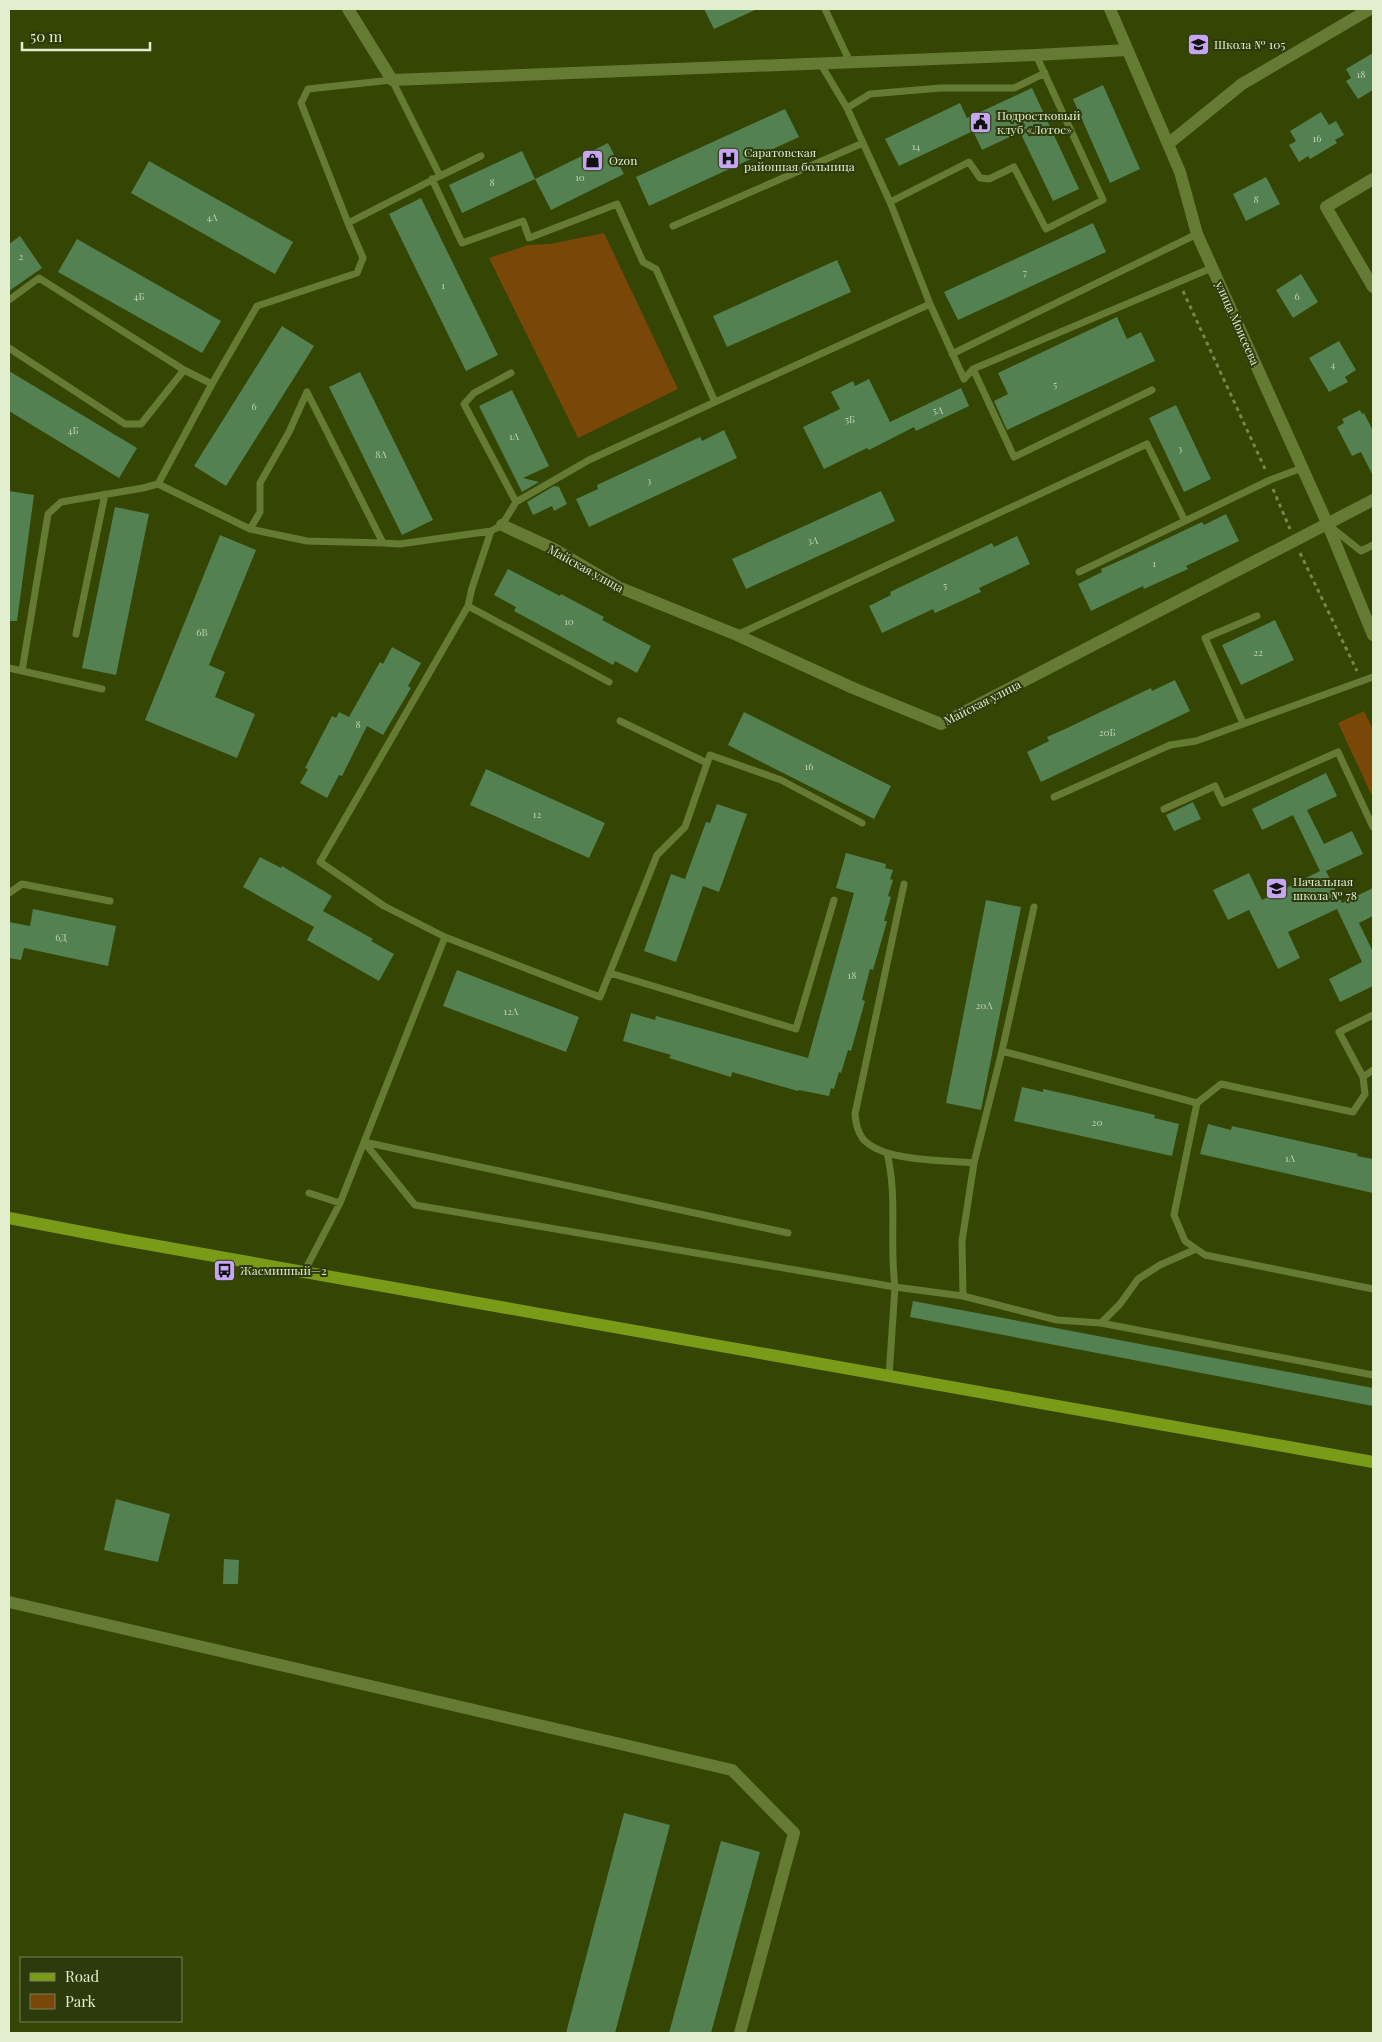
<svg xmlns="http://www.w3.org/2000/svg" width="1382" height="2042" font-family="'Playfair Display',serif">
	<rect width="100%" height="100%" fill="#354504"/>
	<!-- green -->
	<path fill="#794708" d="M604,233L678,389L578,438L489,258L528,245L550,244Z
		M1364,711L1373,730V798L1338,723Z"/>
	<!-- building -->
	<path fill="#538152" d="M704,9H757L714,29Z
		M1373,53V90L1358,99L1346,81L1351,78L1346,69Z
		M1103,85L1140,169L1110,183L1073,99Z
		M1032,88L1079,189L1053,201L1020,132L982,150L973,131L899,166L885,139L960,103L967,118Z
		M785,109L799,137L649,206L636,177Z
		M1321,112L1329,125L1336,121L1344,135L1335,140L1337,143L1310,159L1308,156L1299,162L1289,145L1296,141L1290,131Z
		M608,143L624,174L551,210L535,179Z
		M522,151L535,179L462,213L449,185Z
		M149,161L293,242L275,274L131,193Z
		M1266,177L1280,204L1246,221L1233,194Z
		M421,198L498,355L466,371L389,214Z
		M1093,223L1106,252L958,320L944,292Z
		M20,236L42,268L9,291V244Z
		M77,239L221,321L202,353L58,272Z
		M837,260L851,292L727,347L713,316Z
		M1301,274L1318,302L1293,318L1276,290Z
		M1117,317L1127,339L1141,332L1155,361L1007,430L994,401L1008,394L998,373Z
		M282,326L314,346L226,486L194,466Z
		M1339,341L1356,370L1345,377L1348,382L1329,392L1309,358Z
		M9,371L137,448L119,478L9,411Z
		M360,372L433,520L402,535L329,387Z
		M869,379L890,422L961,388L969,406L916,431L914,427L869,450L867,448L824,469L803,427L840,409L831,392L853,381L855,386Z
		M512,390L549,466L523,478L539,482L522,492L479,406Z
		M1176,405L1211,479L1184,492L1149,418Z
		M1360,410L1362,414L1364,413L1373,431V476L1361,452L1352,456L1337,427L1344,423L1342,419Z
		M724,430L737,458L589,527L576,499L598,489L597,485L700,437L702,441Z
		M554,486L559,487L567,504L554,511L552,506L533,515L527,502Z
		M9,491L34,495L17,621H9Z
		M881,491L895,521L746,589L732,559Z
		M115,507L149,514L116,675L82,668Z
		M1226,514L1239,541L1186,566L1188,569L1144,589L1143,586L1091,611L1078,584L1102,572L1101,569L1128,557L1202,522L1204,525Z
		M220,535L256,550L209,665L225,672L215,697L255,714L237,758L145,720Z
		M1017,536L1030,564L979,588L981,592L935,613L933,609L882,633L869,606L891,595L890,592L992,543L994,547Z
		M508,569L560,596L561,594L604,617L602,620L651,646L637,673L615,661L613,665L551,631L514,611L516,607L494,595Z
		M1275,620L1294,660L1241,685L1222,645Z
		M392,647L421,663L408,686L411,688L383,735L367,726L342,776L339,775L327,798L300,783L308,769L305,768L332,716L336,718L339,712L349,717L380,662L383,664Z
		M1175,680L1190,711L1041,782L1027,752L1049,741L1047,737L1065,729L1151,688L1152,691Z
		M744,712L891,786L874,819L728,745Z
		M486,769L605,823L589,858L470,805Z
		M1326,773L1337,796L1307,810L1324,844L1352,831L1363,854L1326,871L1342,903L1373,888V916L1359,923L1373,952V986L1340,1002L1329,979L1362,962L1337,909L1288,932L1300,958L1278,969L1249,910L1228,920L1213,890L1249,873L1262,900L1320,871L1293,815L1262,830L1252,809Z
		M1193,802L1201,819L1174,831L1166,815Z
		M717,804L747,814L719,892L703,886L676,962L644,951L671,874L685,879L706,822L710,823Z
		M846,853L886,864L885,868L893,870L890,879L893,880L888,896L891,897L884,921H887L873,970L870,969L862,1000L865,1001L851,1051L848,1050L841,1073L839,1072L834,1089L831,1088L829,1096L799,1090L798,1091L732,1072L731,1077L669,1058L671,1055L623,1041L631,1013L655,1020L656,1016L808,1058L854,893L836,888Z
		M260,857L281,868L282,866L332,896L323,911L373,939L371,941L394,954L379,981L307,940L314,927L243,887Z
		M986,900L1021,907L981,1110L946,1103Z
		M33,909L116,926L108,966L24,948L21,960L9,958V922L30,926Z
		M457,970L579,1017L566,1052L443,1006Z
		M1022,1087L1043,1092V1089L1075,1096L1155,1115L1154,1118L1179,1124L1172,1156L1014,1121Z
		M1208,1124L1231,1130L1232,1126L1263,1133L1358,1154L1357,1156L1373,1159V1193L1200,1154Z
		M913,1301L1373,1388V1406L910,1317Z
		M116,1499L170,1514L158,1562L104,1550Z
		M224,1559L239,1560L238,1584H223Z
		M624,1813L670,1825L615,2033H566Z
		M721,1841L760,1852L711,2033H669Z"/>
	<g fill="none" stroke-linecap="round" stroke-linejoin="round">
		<!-- path -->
		<path stroke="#778551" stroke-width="3" stroke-dasharray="4 4" stroke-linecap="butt" d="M1183,291L1266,471
			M1273,489L1290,529
			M1300,553L1357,671"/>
		<!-- lane -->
		<path stroke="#657b34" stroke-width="7" d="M825,9L850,62
			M847,108L870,94L941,88H1014L1045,73
			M440,176L481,156
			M432,179L462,243L523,221L529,238L617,204L643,262L656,269L715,402L930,304L890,202L847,108L820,63
			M890,202L969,162L980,178L989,179L1014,167L1046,229L1103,200L1036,55
			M673,226L863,143
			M9,300L39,278L184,370L212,384L257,306L357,273L363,258L348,223L440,176L392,80L308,89L301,103L348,223
			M930,304L964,379L973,369L1214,267
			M9,348L125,424H141L184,370
			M952,354L1197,234
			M973,369L1014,457L1152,390
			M511,373L474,393L464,404L516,502
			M307,392L383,543L400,544L491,531L502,525L516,502L589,460L715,402
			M158,484L212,384
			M1185,521L1270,480L1302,468
			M1332,528L1361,551L1373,545
			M250,529L307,541L383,543
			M468,606L472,588L491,531
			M76,634L105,494
			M737,635L1147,444L1185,521L1079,572
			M9,668L102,689
			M22,671L48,514L61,502L143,488L158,484L250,529L260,512V483L289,432L307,392
			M620,721L707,763
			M1243,723L1205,638L1257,616
			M1054,797L1170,745L1196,741L1373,677
			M1164,809L1215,786L1223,803L1338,752L1373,827
			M904,884L855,1114C856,1123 857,1131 863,1139C883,1162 945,1160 974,1163
			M9,893L22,884L110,901
			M445,937L384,906L320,862L468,606L609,682
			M610,973L796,1029L834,900
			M1002,1051L1197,1103L1221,1084L1353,1112L1365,1094L1363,1077L1373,1070
			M1363,1077L1339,1032L1373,1015
			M1197,1103L1174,1215L1185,1241L1205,1255L1373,1289
			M887,1153C898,1197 889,1243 895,1287L963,1296L962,1241L974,1163L1002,1051L1034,907
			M309,1193L340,1203
			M788,1233L364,1142L415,1205L895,1287L889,1376
			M304,1272L340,1203L445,937L600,997L657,855L685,827L710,755L781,780L862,823
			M963,1296L1057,1320L1101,1323L1373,1375
			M1101,1323L1120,1304L1138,1279L1160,1265L1196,1249"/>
		<!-- street -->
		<path stroke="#657b34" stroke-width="12" d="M348,9L392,80L1036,55L1127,50
			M1110,9L1180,172L1197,234L1328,525L1373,635
			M1168,144L1242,84L1370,9
			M1373,179L1326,207L1373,287
			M502,525L554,549L618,587L737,635L853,688L941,724L1373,500
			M9,1602L732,1770L794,1833L740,2033"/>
		<!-- secondary -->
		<path stroke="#7a9b18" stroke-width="12" d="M9,1218L124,1240L1373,1462"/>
	</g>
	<!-- icons -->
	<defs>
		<symbol id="school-square" viewBox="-11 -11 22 22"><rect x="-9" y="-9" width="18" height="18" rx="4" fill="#c6a6f0" stroke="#2d3a0b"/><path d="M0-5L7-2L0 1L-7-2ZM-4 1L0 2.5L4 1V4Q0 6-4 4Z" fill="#111"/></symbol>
		<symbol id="civic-square" viewBox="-11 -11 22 22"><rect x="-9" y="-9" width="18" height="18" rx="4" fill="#c6a6f0" stroke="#2d3a0b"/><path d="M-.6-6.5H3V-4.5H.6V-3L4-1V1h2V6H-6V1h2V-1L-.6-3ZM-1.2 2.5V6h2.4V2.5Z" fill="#111"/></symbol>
		<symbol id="hospital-square" viewBox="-11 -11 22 22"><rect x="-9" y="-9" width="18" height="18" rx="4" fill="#c6a6f0" stroke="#2d3a0b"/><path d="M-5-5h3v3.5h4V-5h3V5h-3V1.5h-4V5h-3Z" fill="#111"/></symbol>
		<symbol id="shop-square" viewBox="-11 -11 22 22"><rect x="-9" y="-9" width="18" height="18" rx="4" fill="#c6a6f0" stroke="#2d3a0b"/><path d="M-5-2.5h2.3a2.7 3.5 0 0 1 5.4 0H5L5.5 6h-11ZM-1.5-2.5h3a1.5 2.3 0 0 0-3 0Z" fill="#111"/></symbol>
		<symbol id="bus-square" viewBox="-11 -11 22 22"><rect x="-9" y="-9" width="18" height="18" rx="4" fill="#c6a6f0" stroke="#2d3a0b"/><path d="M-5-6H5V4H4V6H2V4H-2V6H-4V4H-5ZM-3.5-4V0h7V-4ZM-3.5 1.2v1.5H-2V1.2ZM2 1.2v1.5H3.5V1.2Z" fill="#111"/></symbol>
	</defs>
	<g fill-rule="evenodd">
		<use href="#school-square" x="1186" y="32" width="25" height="25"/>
		<use href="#civic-square" x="968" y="110" width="25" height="25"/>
		<use href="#hospital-square" x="716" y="146" width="25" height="25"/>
		<use href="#shop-square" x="580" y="148" width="25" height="25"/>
		<use href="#school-square" x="1264" y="876" width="25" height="25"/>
		<use href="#bus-square" x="212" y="1258" width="25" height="25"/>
	</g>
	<g text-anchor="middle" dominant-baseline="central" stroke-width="4" stroke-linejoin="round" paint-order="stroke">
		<!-- number labels -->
		<g font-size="10" fill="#bfd3b0">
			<text x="1361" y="74">18</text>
			<text x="1317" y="138">16</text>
			<text x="916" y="146">14</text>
			<text x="580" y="177">10</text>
			<text x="492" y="182">8</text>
			<text x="1256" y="199">8</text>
			<text x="212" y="217">4А</text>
			<text x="21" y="256">2</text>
			<text x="1025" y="272">7</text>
			<text x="443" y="285">1</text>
			<text x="139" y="296">4Б</text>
			<text x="1297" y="296">6</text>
			<text x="1333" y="364">4</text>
			<text x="1055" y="384">5</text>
			<text x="254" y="406">6</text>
			<text x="938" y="410">5А</text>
			<text x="850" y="419">5Б</text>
			<text x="73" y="430">4Б</text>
			<text x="514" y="436">1А</text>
			<text x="1180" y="448">3</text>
			<text x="381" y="454">8А</text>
			<text x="649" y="480">3</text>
			<text x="813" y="540">3А</text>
			<text x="1154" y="563">1</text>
			<text x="945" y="585">5</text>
			<text x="569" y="621">10</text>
			<text x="202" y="632">6В</text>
			<text x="1258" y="652">22</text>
			<text x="358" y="724">8</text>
			<text x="1107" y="732">20Б</text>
			<text x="809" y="766">16</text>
			<text x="537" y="814">12</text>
			<text x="61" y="937">6Д</text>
			<text x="852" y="975">18</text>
			<text x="984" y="1005">20А</text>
			<text x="511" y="1011">12А</text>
			<text x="1097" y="1122">20</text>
			<text x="1290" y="1158">1А</text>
		</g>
		<!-- poi labels -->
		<g font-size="12" fill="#e3eecf" stroke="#2d3a0b" text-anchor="start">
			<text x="1214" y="44">Школа № 105</text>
			<text x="997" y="115">Подростковый<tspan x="997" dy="14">клуб «Лотос»</tspan></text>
			<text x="744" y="152">Саратовская<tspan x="744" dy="14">районная больница</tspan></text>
			<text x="609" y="160">Ozon</text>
			<text x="1293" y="881">Начальная<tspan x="1293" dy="14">школа № 78</tspan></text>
			<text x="240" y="1270">Жасминный—2</text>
		</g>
		<!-- street labels -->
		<g font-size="12" fill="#e3eecf" stroke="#2d3a0b">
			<text transform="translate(1238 323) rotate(66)">улица Моисеева</text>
			<text transform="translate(586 568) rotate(29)">Майская улица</text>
			<text transform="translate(982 702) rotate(-27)">Майская улица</text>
		</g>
	</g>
	<!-- border -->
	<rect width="1382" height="2042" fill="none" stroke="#e3eecf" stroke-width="20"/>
	<!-- legend -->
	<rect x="20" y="1957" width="162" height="65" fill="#2d3a0b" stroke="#768259"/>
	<rect x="30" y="1973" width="25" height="8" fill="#7a9b18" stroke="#768259"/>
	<text x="65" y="1982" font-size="15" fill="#e3eecf">Road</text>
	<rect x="30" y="1994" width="25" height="15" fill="#794708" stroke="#768259"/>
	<text x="65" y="2007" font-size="15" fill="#e3eecf">Park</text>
	<!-- scale -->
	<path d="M22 42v8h128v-8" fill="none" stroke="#e3eecf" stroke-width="2.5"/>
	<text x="30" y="42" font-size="15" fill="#e3eecf" stroke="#2d3a0b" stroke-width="4" paint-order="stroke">50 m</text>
</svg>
